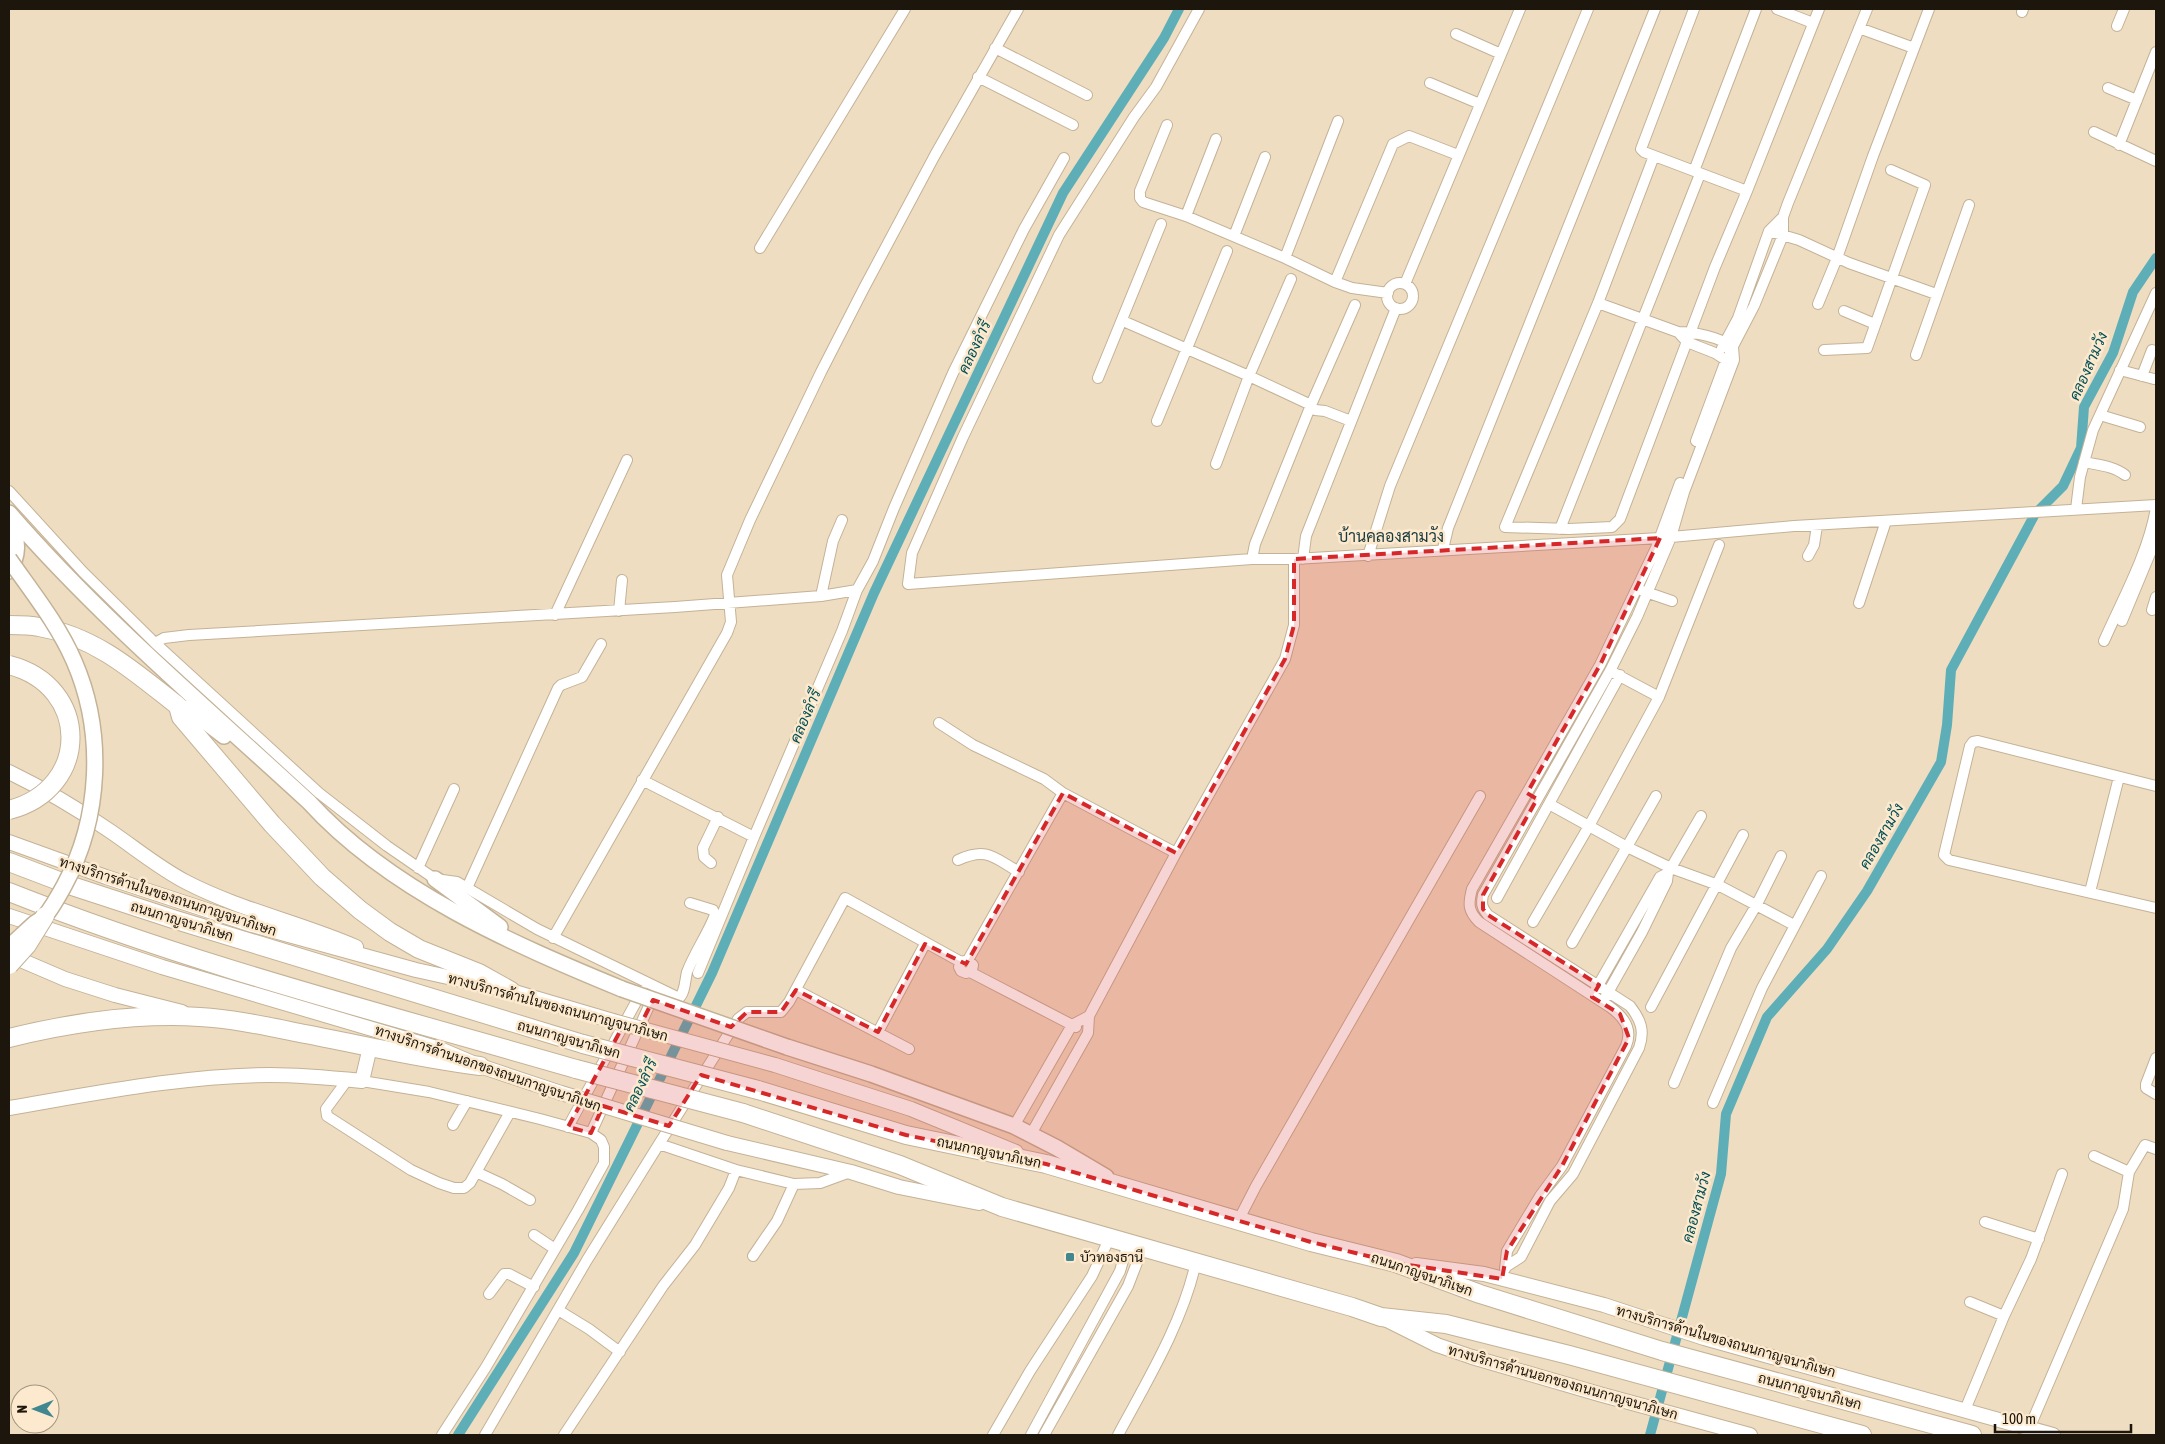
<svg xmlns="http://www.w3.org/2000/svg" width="2165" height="1444" font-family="'Asap Condensed',Sarabun,sans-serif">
	<rect width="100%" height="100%" fill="#efddc1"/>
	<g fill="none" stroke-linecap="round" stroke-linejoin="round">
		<!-- canal -->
		<path stroke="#5eaeb8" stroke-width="10" d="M458,1435L574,1253L712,973L874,593L1063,193L1164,38L1179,9
			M1650,1435L1721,1174L1726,1114L1767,1017L1827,949L1867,891L1941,762L1947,725L1951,670L2035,514L2063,486L2081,448L2084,407L2113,353L2133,292L2156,258"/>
		<defs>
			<path id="street" d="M1199,9L1156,87L1134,117L1059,235L963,437L912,553L908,584L1252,559H1294L1660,538L1794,526L2156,505
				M1694,9L1641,149L1644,152L1747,191
				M1777,9L1813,23
				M2022,12L2023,9
				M2117,26L2124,9
				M1859,28L1914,48
				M1456,34L1501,54
				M995,48L1087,95
				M978,77L1073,125
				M1430,83L1480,104
				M2108,88L2137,100
				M1167,125L1140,191V198L1143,202L1186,216L1285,258L1335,282L1352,288L1388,293
				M2094,132L2156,161
				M2119,145L2156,52
				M1654,156L1598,303L1505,527L1569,529L1612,527L1620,519L1715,267L1747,191L1819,9
				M1694,171L1756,9
				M1186,216L1216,139
				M1769,231L1799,240L1849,263L1936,294
				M1234,236L1265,157
				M760,248L905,9
				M1285,258L1338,121
				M1335,282L1393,144L1409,136L1458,155
				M1387 296a13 13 0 1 1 26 0a13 13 0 1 1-26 0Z
				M1405,284L1520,9
				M1818,304L1837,258L1873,156L1929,9
				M1844,311L1875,324
				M1123,321L1249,376L1311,405L1315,410L1325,411L1351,421
				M1678,332L1687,342L1715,353L1726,360L1696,441
				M1722,348L1738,318L1769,231L1783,217
				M1824,350L1867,348L1925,185L1891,170
				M1730,352L1754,306L1783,235V217L1788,203L1867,9
				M1916,355L1969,205
				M2120,370L2154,379
				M2142,376L2152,350
				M1098,378L1161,224
				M2100,415L2140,427
				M1157,421L1227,251
				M2084,462C2098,465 2114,466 2125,475
				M1216,464L1249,376L1291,279
				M9,491L83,572L155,643L319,793L387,846L435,879L457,882L537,929L679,998C685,993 685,980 687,972C695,952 707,935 715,915L713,910L690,903
				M2076,509L2080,477L2093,430L2156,293
				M1560,529L1700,174
				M1443,549L1448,528L1655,9
				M1368,556L1390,486L1588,9
				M1808,556L1814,545L1817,526
				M1252,559L1255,544L1311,405L1355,305
				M1303,559L1306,536L1396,308
				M1643,591L1672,601
				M821,596L833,541L842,520
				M1859,603L1886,521
				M2152,610L2156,597
				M619,611L622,580
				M555,615L627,460
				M2122,621L2156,539
				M2104,641C2123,598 2148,554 2156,508
				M155,643L164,638L189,635L675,607L821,596L857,590
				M1614,673L1659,697
				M939,723L973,745L1044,779L1063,793
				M642,780L754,837L698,973
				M2156,786L1978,741L1973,742L1970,746L1944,855L1949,860L2156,908
				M1549,804L1627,847L1671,868L1718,885L1794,925
				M754,837L842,631L857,590L873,561L894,508L953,373L1024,229L1064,158
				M958,860C987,847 993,857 1019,872
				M711,863L704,857L703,848L718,817
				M418,868L454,789
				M467,888L558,688L561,685L582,677L601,644
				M2090,892L2119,777
				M1497,898L1620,675
				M1533,922L1589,826L1659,697L1719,545
				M553,938L727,633L731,622L727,575L750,520L821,372L864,288L935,155L1018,9
				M1572,943L1656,796
				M968,960L1063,793L1176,853
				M970,972L1076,1027
				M1596,989L1660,877L1668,873L1701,816
				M796,990L909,1049
				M1606,996L1642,932L1667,881L1668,873
				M1651,1007L1743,835
				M878,1032L925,944
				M2156,1058L2146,1084V1088L2156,1094
				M348,1079L326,1109L327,1116L411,1170L439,1183L454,1188H464L470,1183L510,1112
				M362,1081L429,1092L540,1119L591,1133L601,1140L604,1147V1163L578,1210L486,1367L442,1435
				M1674,1083L1731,948L1757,904L1781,856
				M1713,1103L1762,988L1821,876
				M453,1125L467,1101
				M1014,1126L1072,1025L1089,1016
				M568,1127L642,991
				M591,1133L654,995
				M1031,1134L1088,1033L1089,1016L1176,853L1285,659L1294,625V559
				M2094,1156L2129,1172
				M476,1172L502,1184L530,1200
				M850,1172L820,1183L794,1184L736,1170L659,1144L738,1019L747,1012H781L789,1002L845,898L961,962L968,960L973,965L972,970L966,973L961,971L959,967L961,962
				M1238,1221L1256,1186L1480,796
				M1985,1222L2039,1239
				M534,1235L555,1249
				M753,1256L777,1221L794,1184
				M1507,1266L1521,1257L1550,1201L1573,1174L1639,1048C1645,1031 1641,1020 1630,1006L1488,915C1482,908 1481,904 1483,895L1610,671L1637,617L1671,537L1684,492L1734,360L1733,347C1719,337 1695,332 1678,332L1598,303
				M1505,1269L1507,1251L1540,1196L1562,1166L1626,1046C1633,1029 1624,1017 1610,1007L1479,922C1468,911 1468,904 1472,889L1600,665L1656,548L1680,483
				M489,1294L504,1274H509L534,1287
				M1970,1302L2004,1316
				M558,1310L589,1329L620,1352
				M1965,1410L2004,1316L2031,1259L2062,1174
				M2029,1429L2123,1209L2129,1172L2145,1145L2156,1149
				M485,1435L587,1260L659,1144
				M564,1435L663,1286L695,1245L729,1188L736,1170
				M993,1435L1030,1371L1092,1276L1110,1237
				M1031,1435L1120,1271L1128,1243
				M1044,1435L1128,1286L1143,1247
				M1118,1435C1147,1381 1183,1322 1196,1262"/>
			<path id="secondary" d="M9,772C44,789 78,809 110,831C135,848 159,868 186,882C240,910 301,923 356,947
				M9,842L106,877L252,925L416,970L511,991L613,1021
				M9,916L162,967L440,1049L480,1066L561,1093
				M9,955L65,979L115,995L182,1012
				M775,1065L911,1109L1016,1152
				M9,1108C92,1094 186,1075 270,1075C301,1075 332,1078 362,1081L370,1047
				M727,1143L851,1172L899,1187L979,1203
				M1416,1265L1484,1274L1604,1305L1704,1338L2053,1435
				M1387,1320L1437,1345L1472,1357L1599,1394L1750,1435"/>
			<path id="primary" d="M9,513C100,618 207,708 309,802C390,891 513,944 622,989
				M9,526C20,539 18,557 9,571
				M178,706L190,710L224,736
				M435,879L500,927
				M787,1047L871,1074L1014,1126L1057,1148L1106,1177"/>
			<path id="highway" d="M9,625C19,625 30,625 39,627C95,636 135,672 178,706L181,717L272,824L322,877L360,910L390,932L419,949L479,973L511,991
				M9,862L72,886L176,920L583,1044
				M9,892C193,965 386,1014 576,1069
				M9,1038C70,1023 137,1013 200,1017C235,1019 270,1027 305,1034C363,1045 421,1059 480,1066
				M758,1090L906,1135L1046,1164L1311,1242L1396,1263L1480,1294L1662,1351L1972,1435
				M743,1113L900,1165L1002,1207L1352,1307L1381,1317L1446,1324L1569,1355L1862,1435"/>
		</defs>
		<!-- street casing -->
		<use href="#street" stroke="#c4b297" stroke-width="12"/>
		<!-- secondary casing -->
		<use href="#secondary" stroke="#c4b297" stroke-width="16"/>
		<!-- primary casing -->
		<use href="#primary" stroke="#c4b297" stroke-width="18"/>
		<!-- highway casing -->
		<use href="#highway" stroke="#c4b297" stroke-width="20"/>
		<!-- street -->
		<use href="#street" stroke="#fff" stroke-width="10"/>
		<!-- secondary -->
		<use href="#secondary" stroke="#fff" stroke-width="14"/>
		<!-- primary -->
		<use href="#primary" stroke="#fff" stroke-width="15"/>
		<!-- highway -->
		<use href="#highway" stroke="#fff" stroke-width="18"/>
		<defs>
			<path id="secondary-bridge" d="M613,1021L775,1065
				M561,1093L727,1143"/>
			<path id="primary-bridge" d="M9,559C32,592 58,624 74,661C105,732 101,818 64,886C59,895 53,906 46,915C43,919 38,921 34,924C25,932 17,940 9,947
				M622,989L787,1047"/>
			<path id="highway-bridge" d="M9,665C91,686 91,789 9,810
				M9,965L27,945L45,916
				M583,1044L758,1090
				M576,1069L743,1113"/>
		</defs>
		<!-- secondary-bridge casing -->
		<use href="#secondary-bridge" stroke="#c4b297" stroke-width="16" stroke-linecap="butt"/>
		<!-- primary-bridge casing -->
		<use href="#primary-bridge" stroke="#c4b297" stroke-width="18" stroke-linecap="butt"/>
		<!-- highway-bridge casing -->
		<use href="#highway-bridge" stroke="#c4b297" stroke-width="20" stroke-linecap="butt"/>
		<!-- secondary-bridge -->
		<use href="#secondary-bridge" stroke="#fff" stroke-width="14"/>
		<!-- primary-bridge -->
		<use href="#primary-bridge" stroke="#fff" stroke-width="15"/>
		<!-- highway-bridge -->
		<use href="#highway-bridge" stroke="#fff" stroke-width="18"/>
	</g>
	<!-- marked area -->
	<path fill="#d62828" fill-opacity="0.2" stroke="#d62828" stroke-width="4" stroke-dasharray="10 6" stroke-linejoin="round" d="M1660,538L1600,665L1527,793L1537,799L1483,895V909L1488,915L1599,985L1592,997L1620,1014L1629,1038L1562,1166L1507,1251L1502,1279L1396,1263L1311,1242L1046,1164L906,1135L701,1075L669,1126L603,1106L591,1133L568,1127L624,1024L639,1028L653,1000L731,1027L747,1012H781L796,990L878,1032L925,944L966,964L1063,793L1176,853L1285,659L1294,625V559Z"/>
	<!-- markers -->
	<rect fill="#418790" stroke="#fdeace" stroke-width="2" x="1065" y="1252" width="10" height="10" rx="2.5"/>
	<g text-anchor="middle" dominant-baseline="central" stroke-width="5" stroke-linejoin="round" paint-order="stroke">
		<!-- street labels -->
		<g font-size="14" fill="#1c160c" stroke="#fdeace">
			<text transform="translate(168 896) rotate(18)">ทางบริการด้านในของถนนกาญจนาภิเษก</text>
			<text transform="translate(182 921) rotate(17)">ถนนกาญจนาภิเษก</text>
			<text transform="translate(558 1007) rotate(15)">ทางบริการด้านในของถนนกาญจนาภิเษก</text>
			<text transform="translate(569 1039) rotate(16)">ถนนกาญจนาภิเษก</text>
			<text transform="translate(488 1068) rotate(19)">ทางบริการด้านนอกของถนนกาญจนาภิเษก</text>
			<text transform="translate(989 1152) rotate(12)">ถนนกาญจนาภิเษก</text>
			<text transform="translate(1422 1274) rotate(19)">ถนนกาญจนาภิเษก</text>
			<text transform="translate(1726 1341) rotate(16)">ทางบริการด้านในของถนนกาญจนาภิเษก</text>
			<text transform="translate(1563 1382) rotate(16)">ทางบริการด้านนอกของถนนกาญจนาภิเษก</text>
			<text transform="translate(1810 1391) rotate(15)">ถนนกาญจนาภิเษก</text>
		</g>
		<!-- poi labels -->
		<g font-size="14" fill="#1c160c" stroke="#fdeace" text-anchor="start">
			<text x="1080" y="1257">บัวทองธานี</text>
		</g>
		<!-- water labels -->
		<g font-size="15" font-style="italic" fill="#024f56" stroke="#fdeace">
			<text transform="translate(974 347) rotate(-65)">คลองลำรี</text>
			<text transform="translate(2088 366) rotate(-66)">คลองสามวัง</text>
			<text transform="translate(805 716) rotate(-67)">คลองลำรี</text>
			<text transform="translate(1881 836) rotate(-60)">คลองสามวัง</text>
			<text transform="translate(640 1085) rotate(-64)">คลองลำรี</text>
			<text transform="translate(1696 1207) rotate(-75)">คลองสามวัง</text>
		</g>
		<!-- quarter labels -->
		<g font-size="16" fill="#183a3e" stroke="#fdeace">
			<text x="1391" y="536">บ้านคลองสามวัง</text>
		</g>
	</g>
	<!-- border -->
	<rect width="2165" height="1444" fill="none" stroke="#1c160c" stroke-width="20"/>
	<!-- north arrow -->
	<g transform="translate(35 1409) rotate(269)"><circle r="24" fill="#fdeace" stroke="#a39580"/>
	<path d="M0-4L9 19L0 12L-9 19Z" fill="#418790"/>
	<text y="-8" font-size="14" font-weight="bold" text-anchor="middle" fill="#1c160c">N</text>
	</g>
	<!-- scale -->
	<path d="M1995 1424v8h136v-8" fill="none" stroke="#1c160c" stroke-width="2.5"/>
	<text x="2002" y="1424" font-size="15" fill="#1c160c" stroke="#fdeace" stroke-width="4" paint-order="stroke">100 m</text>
</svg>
